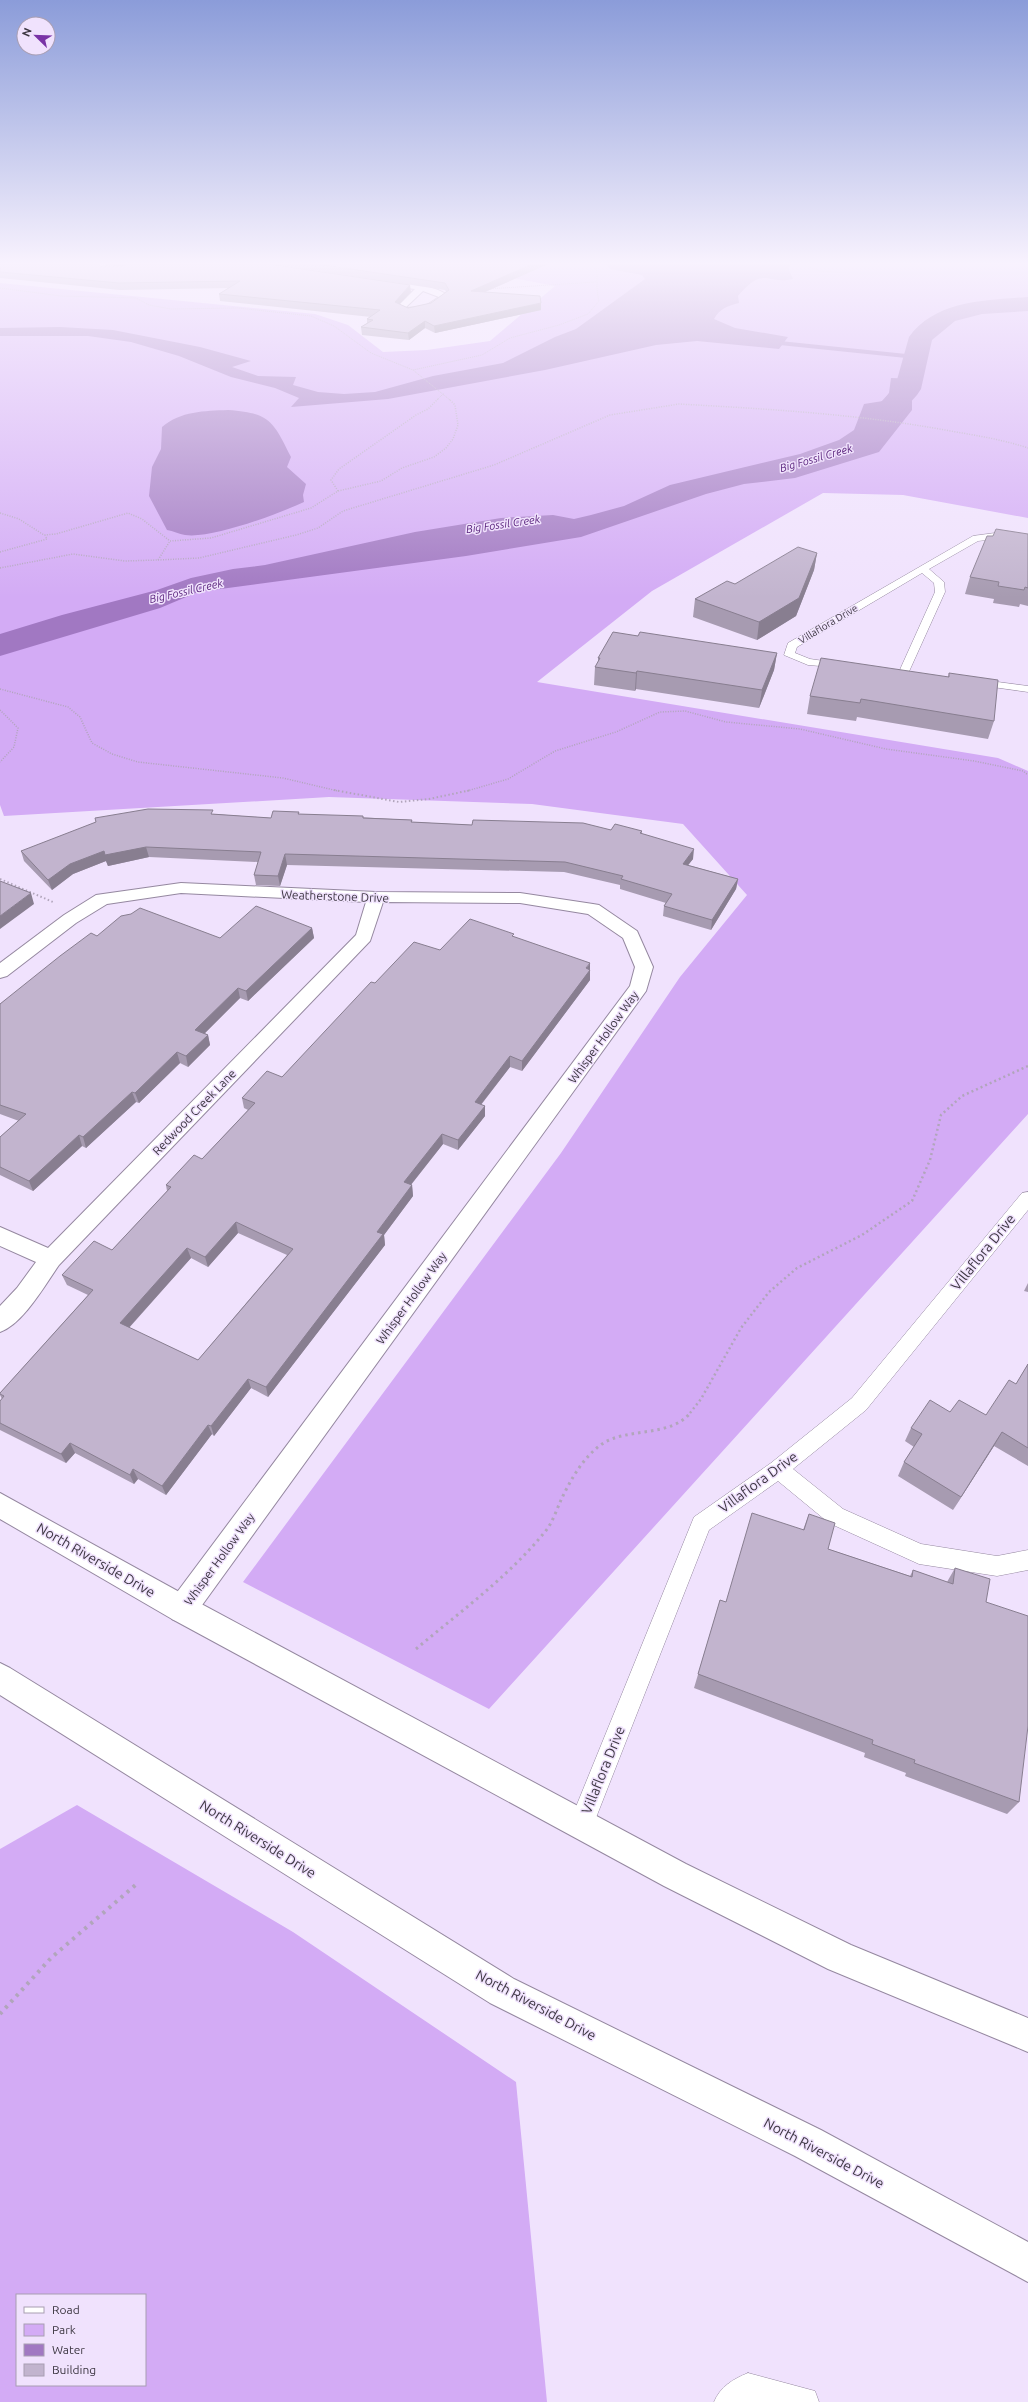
<svg xmlns="http://www.w3.org/2000/svg" width="1028" height="2402" font-family="Ubuntu,sans-serif">
	<style>
		.green { fill: #d3abf5; fill-rule: evenodd }
		.water { fill: #a178c2 }
		.lines { fill: none; stroke-linecap: round; stroke-linejoin: round }
		.stream { stroke: #a178c2; stroke-width: 4 }
		.river { fill: #a178c2; fill-rule: evenodd }
		.service-casing { stroke: #9588a0; stroke-width: 1 }
		.minor-casing { stroke: #9588a0; stroke-width: 2 }
		.secondary-casing { stroke: #9588a0; stroke-width: 2 }
		.path-far5 { stroke: #b1a5bb; stroke-width: 1; stroke-dasharray: 1 1; stroke-linecap: butt }
		.path-far4 { stroke: #b1a5bb; stroke-width: 1.5; stroke-dasharray: 1 1.5; stroke-linecap: butt }
		.path-far3 { stroke: #b1a5bb; stroke-width: 2; stroke-dasharray: 1.5 2.5; stroke-linecap: butt }
		.path-far2 { stroke: #b1a5bb; stroke-width: 2.5; stroke-dasharray: 2 3; stroke-linecap: butt }
		.path-far1 { stroke: #b1a5bb; stroke-width: 3; stroke-dasharray: 2.5 4; stroke-linecap: butt }
		.path { stroke: #b1a5bb; stroke-width: 4; stroke-dasharray: 3 5; stroke-linecap: butt }
		.service { fill: #fff; fill-rule: evenodd }
		.minor { fill: #fff; fill-rule: evenodd }
		.secondary { fill: #fff; fill-rule: evenodd }
		.wall { fill: #a79bb1; fill-rule: evenodd }
		.shaded-wall { fill: #887e90 }
		.building { fill: #c2b4ce; stroke: #887e90; fill-rule: evenodd }
		.labels { text-anchor: middle; dominant-baseline: central; stroke-width: 3; stroke-linejoin: round; paint-order: stroke }
		.far-street-label { font-size: 10px; fill: #3d3742; stroke: #f0e2fd }
		.far-water-label { font-size: 11px; font-style: italic; fill: #551e78; stroke: #f0e2fd }
		.street-label { font-size: 12px; fill: #3d3742; stroke: #f0e2fd }
		.near-street-label { font-size: 14px; fill: #3d3742; stroke: #f0e2fd }
	</style>
	<rect width="100%" height="100%" fill="#f0e2fd"/>
	<path class="green" d="M411,262H1028V518L903,495L823,493L652,591L537,682L998,758L1028,771V1114L489,1709L243,1582L561,1153L680,977L747,895L683,824L532,804L329,797L4,816L0,805V283L315,314L348,325L383,352L427,350L490,341L555,286L466,269Z
		M77,1805L293,1932L516,2082L547,2402H0V1849ZM17,2295H145V2385H17Z"/>
	<path class="water" d="M605,262H800L790,265L789,270L793,279C765,285 765,265 738,296L739,303C728,306 720,308 714,319L735,328L788,337L779,349L697,341L656,345L545,370L388,399L291,407L299,398L275,388L231,377L179,356L131,342L88,336H0V328L60,327L113,330L200,347L251,361L232,367L258,376L296,377L293,385L318,392L344,394L375,392L433,376L503,363L555,337L576,329L645,279L642,275L610,269Z
		M891,378L921,379L912,396V410L879,452L795,478L744,484L706,494L581,537L466,556L198,592L160,608L0,656V634L62,615L157,590L191,578L233,569L265,565L415,532L501,518L553,515L574,519L591,515L624,506L670,485L800,454L839,440L854,430L864,404L883,401L889,393Z
		M228,410C270,413 273,421 291,457L287,467L306,484L303,495L304,502C278,514 212,539 185,535C179,534 173,531 167,530L149,496L152,467L161,449L162,427C181,411 204,411 228,410Z"/>
	<g class="lines">
		<path class="stream" d="M770,342L916,357"/>
		<path class="river" d="M1028,297V311L982,314L955,321L932,340L921,389L917,395L870,447L860,450L850,447L846,441L850,435L895,387L909,337C935,300 987,300 1028,297Z"/>
		<defs>
			<path id="service" d="M1003,532L1028,536V542L1003,538L978,541L929,569L944,582L945,592L907,676L903,677L898,674L935,592L934,583L922,573L797,647L795,653L810,659L845,664V668L808,665L784,655L788,643L973,536Z
				M975,679L1028,686V692L971,684V680Z
				M1028,1192V1210L866,1410L793,1469L843,1509L921,1544L997,1556L1028,1550V1570L997,1576L919,1564L829,1523L778,1481L709,1530L590,1833L581,1836L572,1833L569,1824L694,1517L771,1463L852,1398L1022,1193Z
				M748,2373L815,2391L819,2402H714C720,2387 733,2379 748,2373Z"/>
			<path id="minor" d="M96,262H104L107,267L131,265V262H139V266L123,271H101Z
				M378,281C391,278 439,286 448,296C439,308 408,323 396,308L415,289L381,285L377,283ZM423,291L439,297L424,307L405,308Z
				M181,883L376,892L520,893L593,904L599,905L637,931L653,967L646,991L192,1619L182,1623L172,1619L168,1609L172,1599L630,986L635,967L623,938L588,914L520,903L383,902L370,941L59,1265C45,1285 23,1324 0,1332V1306L17,1288L36,1262L0,1246V1227L48,1248L356,935L366,902L181,893L107,904L76,923L7,976L0,978V963L64,915L96,895Z"/>
			<path id="secondary" d="M0,1493L192,1599L686,1864L851,1945L1028,2018V2052L828,1969L664,1886L172,1619L0,1519Z
				M0,1663L10,1668L514,1979L821,2130L1028,2242V2282L795,2156L490,2003L0,1695Z"/>
		</defs>
		<use href="#service" class="service-casing"/>
		<use href="#minor" class="minor-casing"/>
		<use href="#secondary" class="secondary-casing"/>
		<path class="path-far5" d="M554,262L576,264L591,262
			M795,262L820,271L846,273H1028
			M0,288L61,296L136,298L149,305L171,309L238,308L311,316L334,326L371,353L413,370
			M487,289L596,282
			M437,400L444,393
			M450,400L413,370L482,355L510,338L559,325L588,314L599,301C595,286 599,277 595,262"/>
		<path class="path-far4" d="M338,491L331,480L339,469L416,415L428,409L438,399
			M0,513L19,519L44,535L56,534L128,513L142,519L170,541L211,538L311,508L338,491L381,481L402,468L434,457L446,448L453,439L458,425L455,405L449,399
			M0,552L47,539L45,535
			M158,560L199,558L296,535L318,528L343,511L494,465L610,415L679,404C768,409 857,414 945,430C973,435 1001,439 1028,448
			M0,568L73,554L125,561L158,560L170,541
			M0,689L68,707L80,717L92,743L112,754L138,762L283,778L338,791
			M0,710L18,728L14,747L0,762
			M467,791L508,779L555,751L616,732L660,712L685,711L726,722L800,729L886,749L974,761L1023,771L1028,775"/>
		<path class="path-far3" d="M334,790L399,802L429,799L471,790
			M0,879L53,902"/>
		<path class="path-far2" d="M690,1413L701,1399L741,1328L769,1292L797,1268L862,1235L912,1201L930,1160L941,1115L962,1096L1028,1066"/>
		<path class="path-far1" d="M416,1649C461,1611 511,1575 548,1528C553,1520 557,1509 561,1500C570,1481 583,1457 602,1444C627,1427 671,1438 691,1412"/>
		<path class="path" d="M0,2014L51,1958L139,1882"/>
		<use href="#service" class="service"/>
		<use href="#minor" class="minor"/>
		<use href="#secondary" class="secondary"/>
	</g>
	<path class="wall" d="M0,262L100,266H122L127,264L108,265L105,262H130V263L411,292L399,304L408,308L431,303L446,292L445,290L259,262H553L485,292L541,310L435,333L425,328L409,340L362,335L361,327L367,323V319L371,317L220,301L219,294L229,288L120,290L0,278Z
		M1028,534V606L1020,604L1019,607L993,603L994,599L965,594L970,577L993,536Z
		M817,553L814,570L796,616L757,640L693,617L695,599L735,584Z
		M638,636L777,653L774,670L759,708L636,689L635,691L594,685L595,667L598,663V658Z
		M949,673L994,721L988,739L857,717L856,721L807,714L810,696L948,677Z
		M299,812V814L412,820V822L472,825L642,831V834L693,859L688,865L738,879L736,889L711,930L663,916L664,906L666,903L620,889V885L564,872L287,865L280,886L256,885L254,875L258,862L149,857L108,866L106,861L73,874L52,890L24,861L21,851L214,814L271,818Z
		M312,928L314,938L248,1001L240,998L205,1033L208,1035L210,1045L188,1067L180,1063L139,1103L136,1102L86,1148L82,1146L33,1191L0,1175V1137L19,1121L0,1114V1004L97,936L220,938Z
		M514,937L590,970V980L522,1071L510,1067L481,1105L485,1106V1116L458,1150L443,1144L411,1185H412L413,1196L384,1235L385,1245L268,1397L251,1388L214,1436L212,1434L166,1495L138,1479L134,1484L75,1453L66,1463L0,1430V1401L2,1399L0,1395V1393L88,1295L67,1285L62,1275L112,1250L167,1191L166,1185L202,1159L248,1110L244,1108L242,1098L282,1077L375,983L440,950ZM238,1233L287,1255L198,1360L129,1328L191,1258L208,1267Z
		M1028,1283V1292L1024,1291Z
		M1028,1364V1466L994,1446L953,1510L898,1476L904,1462L914,1447L905,1441L911,1428L950,1412L986,1415L1016,1384Z
		M809,1514L828,1549L910,1576L913,1570L947,1582L955,1568L986,1602L1019,1802L1007,1814L905,1776L906,1773L864,1757L865,1753L694,1688L720,1600L726,1602L803,1530Z"/>
	<path class="shaded-wall" d="M107,262H130V264L108,265Z
		M537,262H553L471,298V291Z
		M410,285L411,292L395,309V302Z
		M541,303V310L435,333L434,326Z
		M425,321V328L409,340L408,333Z
		M817,553L814,570L796,616L757,640L759,622Z
		M777,653L774,670L759,708L762,690Z
		M637,671L636,689L635,691L636,673Z
		M146,847L149,857L108,866L106,861L73,874L52,890L48,880L70,864L104,851Z
		M694,849L693,859L681,874L683,864Z
		M285,854L287,865L280,886L278,876Z
		M738,879L736,889L711,930L712,920Z
		M31,893L34,904L0,929V916Z
		M312,928L314,938L248,1001L246,991Z
		M590,963V980L522,1071V1061Z
		M238,988L240,998L198,1040L195,1030Z
		M208,1035L210,1045L188,1067L186,1056Z
		M177,1052L180,1063L139,1103L135,1093Z
		M510,1056V1067L475,1112V1102Z
		M132,1092L136,1102L86,1148L83,1137Z
		M485,1106V1116L458,1150V1140Z
		M442,1134L443,1144L405,1192L404,1182Z
		M79,1135L82,1146L33,1191L29,1181Z
		M412,1185L413,1196L384,1235L385,1245L268,1397L266,1387L377,1232Z
		M236,1222L238,1233L208,1267L205,1257Z
		M187,1248L191,1258L124,1333L120,1323Z
		M248,1379L251,1388L214,1436L211,1426Z
		M208,1425L212,1434L166,1495L162,1486Z
		M1002,1432L994,1446L953,1510L961,1497Z
		M70,1443L75,1453L66,1463L61,1454Z
		M133,1469L138,1479L134,1484L130,1475Z"/>
	<path class="building" d="M0,262H97L100,266H122L134,262H255L410,285L395,302L408,308L431,303L449,290L445,283L303,262H537L471,291L540,296L541,303L434,326L425,321L408,333L361,327L373,320L367,319L380,310L219,294L240,281L119,283L0,272Z
		M996,529L1028,534V588L1025,587L1024,590L998,586L999,582L970,577L987,536H993Z
		M798,547L817,553L799,598L759,622L695,599L727,581L735,584Z
		M613,632L638,636L640,632L777,653L762,690L637,671L636,673L595,667L600,658H598Z
		M821,658L949,677V673L998,680L994,721L861,699L860,703L810,696Z
		M148,809L213,810L211,814L271,818L273,811L299,812L298,814L363,816V818L412,820L411,822L472,825L473,820L583,823L611,830L615,824L642,831L640,833L694,849L683,864L738,879L712,920L664,906L672,894L621,879L623,876L565,862L285,854L278,876L254,875L261,852L146,847L105,855L104,851L70,864L48,880L21,851L96,822L95,818Z
		M0,881L31,893L0,916Z
		M256,906L312,928L246,991L238,988L195,1030L208,1035L186,1056L177,1052L135,1093L132,1092L83,1137L79,1135L29,1181L0,1167V1137L26,1114L0,1105V1004L60,956L91,933L97,936L121,916L131,914L140,908L220,938Z
		M470,919L514,934L512,936L590,963L586,968L590,970L522,1061L510,1056L475,1102L485,1106L458,1140L442,1134L404,1182L412,1185L377,1232L383,1234L266,1387L248,1379L211,1426L208,1425L162,1486L133,1469L130,1475L70,1443L61,1454L0,1423V1401L4,1396L0,1394V1393L93,1290L62,1275L94,1241L112,1250L171,1187L166,1185L194,1155L202,1159L255,1103L242,1098L267,1071L282,1077L371,982L375,983L414,942L440,950ZM236,1222L293,1249L198,1360L120,1323L187,1248L205,1257Z
		M1028,1364V1448L1002,1432L961,1497L904,1462L922,1434L911,1428L930,1400L950,1412L959,1400L986,1415L1009,1380L1016,1384Z
		M752,1513L804,1530L809,1514L835,1523L828,1549L912,1577L913,1570L953,1584L955,1568L990,1579L986,1602L1028,1616V1726L1019,1802L914,1763L915,1760L872,1744L873,1740L698,1674L720,1600L726,1602Z"/>
	<linearGradient id="sky" x2="0" y2="1"><stop stop-color="#8b9cd9"/><stop offset="0.44" stop-color="#f8f2fe"/><stop offset="1" stop-color="#f8f2fe" stop-opacity="0"/></linearGradient>
	<rect width="1028" height="598" fill="url(#sky)"/>
	<g class="labels">
		<g class="far-street-label">
			<text transform="translate(828 624) rotate(-31)">Villaflora Drive</text>
		</g>
		<g class="far-water-label">
			<text transform="translate(816 458) rotate(-16)">Big Fossil Creek</text>
			<text transform="translate(503 524) rotate(-8)">Big Fossil Creek</text>
			<text transform="translate(186 591) rotate(-13)">Big Fossil Creek</text>
		</g>
		<g class="street-label">
			<text transform="translate(335 896) rotate(2)">Weatherstone Drive</text>
			<text transform="translate(603 1037) rotate(-54)">Whisper Hollow Way</text>
			<text transform="translate(194 1112) rotate(-46)">Redwood Creek Lane</text>
			<text transform="translate(411 1298) rotate(-54)">Whisper Hollow Way</text>
			<text transform="translate(219 1559) rotate(-54)">Whisper Hollow Way</text>
		</g>
		<g class="near-street-label">
			<text transform="translate(983 1252) rotate(-51)">Villaflora Drive</text>
			<text transform="translate(758 1482) rotate(-36)">Villaflora Drive</text>
			<text transform="translate(96 1560) rotate(30)">North Riverside Drive</text>
			<text transform="translate(603 1770) rotate(-68)">Villaflora Drive</text>
			<text transform="translate(258 1839) rotate(32)">North Riverside Drive</text>
			<text transform="translate(536 2005) rotate(28)">North Riverside Drive</text>
			<text transform="translate(824 2153) rotate(28)">North Riverside Drive</text>
		</g>
	</g>
	<rect x="16" y="2294" width="130" height="92" fill="#f0e2fd" stroke="#a89eb2"/>
	<rect x="24" y="2307" width="20" height="6" fill="#ffffff" stroke="#a89eb2"/>
	<text x="52" y="2314" font-size="12" fill="#3d3742">Road</text>
	<rect x="24" y="2324" width="20" height="12" fill="#d3abf5" stroke="#a89eb2"/>
	<text x="52" y="2334" font-size="12" fill="#3d3742">Park</text>
	<rect x="24" y="2344" width="20" height="12" fill="#a178c2" stroke="#a89eb2"/>
	<text x="52" y="2354" font-size="12" fill="#3d3742">Water</text>
	<rect x="24" y="2364" width="20" height="12" fill="#c2b4ce" stroke="#a89eb2"/>
	<text x="52" y="2374" font-size="12" fill="#3d3742">Building</text>
	<g transform="translate(36 36) rotate(293)"><circle r="19" fill="#f0e2fd" stroke="#a89eb2"/>
	<path d="M0-3L7 15L0 10L-7 15Z" fill="#7933a6"/>
	<text y="-6" font-size="11" font-weight="bold" text-anchor="middle" fill="#3d3742">N</text>
	</g>
</svg>
